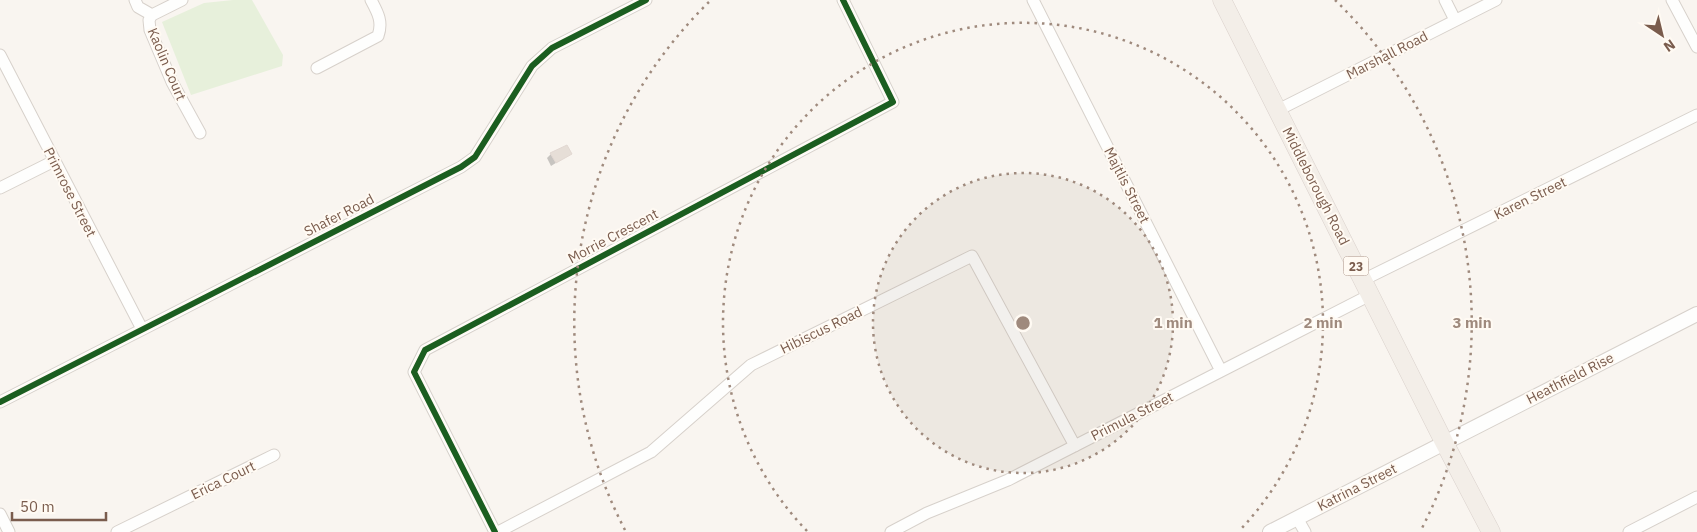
<svg xmlns="http://www.w3.org/2000/svg" width="1697" height="532" font-family="'IBM Plex Sans',sans-serif">
	<style>
		.green { fill: #e7f0db }
		.shadow { fill: #0003 }
		.building { fill: #e6ded7; stroke: #e2d8d2 }
		.lines { fill: none; stroke-linecap: round; stroke-linejoin: round }
		.minor-casing { stroke: #d7d1cb; stroke-width: 13 }
		.tertiary-casing { stroke: #d7d1cb; stroke-width: 16 }
		.primary-casing { stroke: #dad1cc; stroke-width: 19 }
		.minor { stroke: #fefefd; stroke-width: 11 }
		.tertiary { stroke: #fefefd; stroke-width: 14 }
		.primary { stroke: #f3eee8; stroke-width: 18 }
		.cycleway-casing { stroke: #fffaf3; stroke-width: 9 }
		.cycleway { stroke: #1b5e20; stroke-width: 6 }
		.ring { fill: none; stroke: #9f8a7d; stroke-width: 2.5; stroke-dasharray: 2.5 5 }
		.labels { text-anchor: middle; dominant-baseline: central; stroke-width: 4; stroke-linejoin: round; paint-order: stroke }
		.shield { fill: #fffaf3; stroke: #a28b7f; stroke-width: 1 }
		.shield-label { font-size: 12px; font-weight: bold; fill: #7a5c4d }
		.street-label { font-size: 14px; fill: #7a5c4d; stroke: #fffaf3 }
		.centre { fill: #9f8a7d; stroke: #fffaf3; stroke-width: 2.5 }
		.ring-label { font-size: 15px; text-anchor: middle; font-weight: bold; fill: #9f8a7d; stroke: #fffaf3; stroke-width: 4; stroke-linejoin: round; paint-order: stroke }
	</style>
	<rect width="100%" height="100%" fill="#f9f5f0"/>
	<path class="green" d="M233,0H252L283,55L282,66L191,95L162,22L204,3Z"/>
	<path class="shadow" d="M551,154H570L551,166L547,158Z"/>
	<path class="building" d="M567,145L572,154L556,163L550,153Z"/>
	<g class="lines">
		<defs>
			<path id="minor" d="M135,0L138,7L152,15L149,20L150,30L172,82L200,133
				M1033,0L1221,371
				M1445,0L1455,20
				M1672,0L1697,47
				M152,15L182,0
				M0,55L142,329
				M317,68L378,36C383,22 378,13 371,0
				M1278,110L1496,0
				M0,188L54,161
				M1363,280L1697,115
				M0,402L461,167L475,157L532,66L552,48L646,0
				M0,514L9,532
				M1297,518L1305,532
				M117,532L274,455
				M495,532L414,372L425,350L893,102L843,0
				M498,532L651,452L751,365L972,256L1075,446
				M891,532L927,513L1008,480L1370,295
				M1629,532L1697,497"/>
			<path id="tertiary" d="M1270,532L1697,314"/>
			<path id="primary" d="M1222,0L1444,442L1491,532"/>
		</defs>
		<use href="#minor" class="minor-casing"/>
		<use href="#tertiary" class="tertiary-casing"/>
		<use href="#primary" class="primary-casing"/>
		<use href="#minor" class="minor"/>
		<use href="#tertiary" class="tertiary"/>
		<use href="#primary" class="primary"/>
		<defs>
			<path id="cycleway" d="M0,402L461,167L475,157L532,66L552,48L646,0
				M495,532L414,372L425,350L893,102L843,0"/>
		</defs>
		<use href="#cycleway" class="cycleway-casing"/>
		<use href="#cycleway" class="cycleway"/>
	</g>
	<circle cx="1023" cy="323" r="150" fill="#9f8a7d" fill-opacity=".12"/>
	<g class="ring">
		<circle cx="1023" cy="323" r="150"/>
		<path d="M807 531A300 300 0 1 1 1239 531"/>
		<path d="M625 530A449 449 0 0 1 711 0M1335 0A449 449 0 0 1 1421 530"/>
	</g>
	<g class="labels">
		<rect class="shield" x="1343.5" y="256.5" width="25" height="19" rx="4"/>
		<g class="shield-label">
			<text x="1356" y="266">23</text>
		</g>
		<g class="street-label">
			<text transform="translate(1387 55) rotate(-27)">Marshall Road</text>
			<text transform="translate(167 64) rotate(67)">Kaolin Court</text>
			<text transform="translate(1127 185) rotate(63)">Majtlis Street</text>
			<text transform="translate(1316 186) rotate(63)">Middleborough Road</text>
			<text transform="translate(70 192) rotate(63)">Primrose Street</text>
			<text transform="translate(1530 198) rotate(-26)">Karen Street</text>
			<text transform="translate(339 215) rotate(-27)">Shafer Road</text>
			<text transform="translate(613 236) rotate(-28)">Morrie Crescent</text>
			<text transform="translate(821 330) rotate(-26)">Hibiscus Road</text>
			<text transform="translate(1570 378) rotate(-27)">Heathfield Rise</text>
			<text transform="translate(1132 416) rotate(-27)">Primula Street</text>
			<text transform="translate(223 480) rotate(-26)">Erica Court</text>
			<text transform="translate(1357 487) rotate(-27)">Katrina Street</text>
		</g>
	</g>
	<circle cx="1023" cy="323" r="8" class="centre"/>
	<g class="ring-label">
		<text x="1173" y="328">1 min</text>
		<text x="1323" y="328">2 min</text>
		<text x="1472" y="328">3 min</text>
	</g>
	<g transform="translate(1662 35) rotate(145)" stroke="#fffaf3" stroke-width="4" paint-order="stroke">
	<path d="M0-4L9 19L0 12L-9 19Z" fill="#7a5c4d"/>
	<text y="-8" font-size="14" font-weight="bold" text-anchor="middle" fill="#7a5c4d">N</text>
	</g>
	<path d="M12 512v8h94v-8" fill="none" stroke="#7a5c4d" stroke-width="2.5"/>
	<text x="20" y="512" font-size="15" fill="#7a5c4d" stroke="#fffaf3" stroke-width="4" paint-order="stroke">50 m</text>
</svg>
